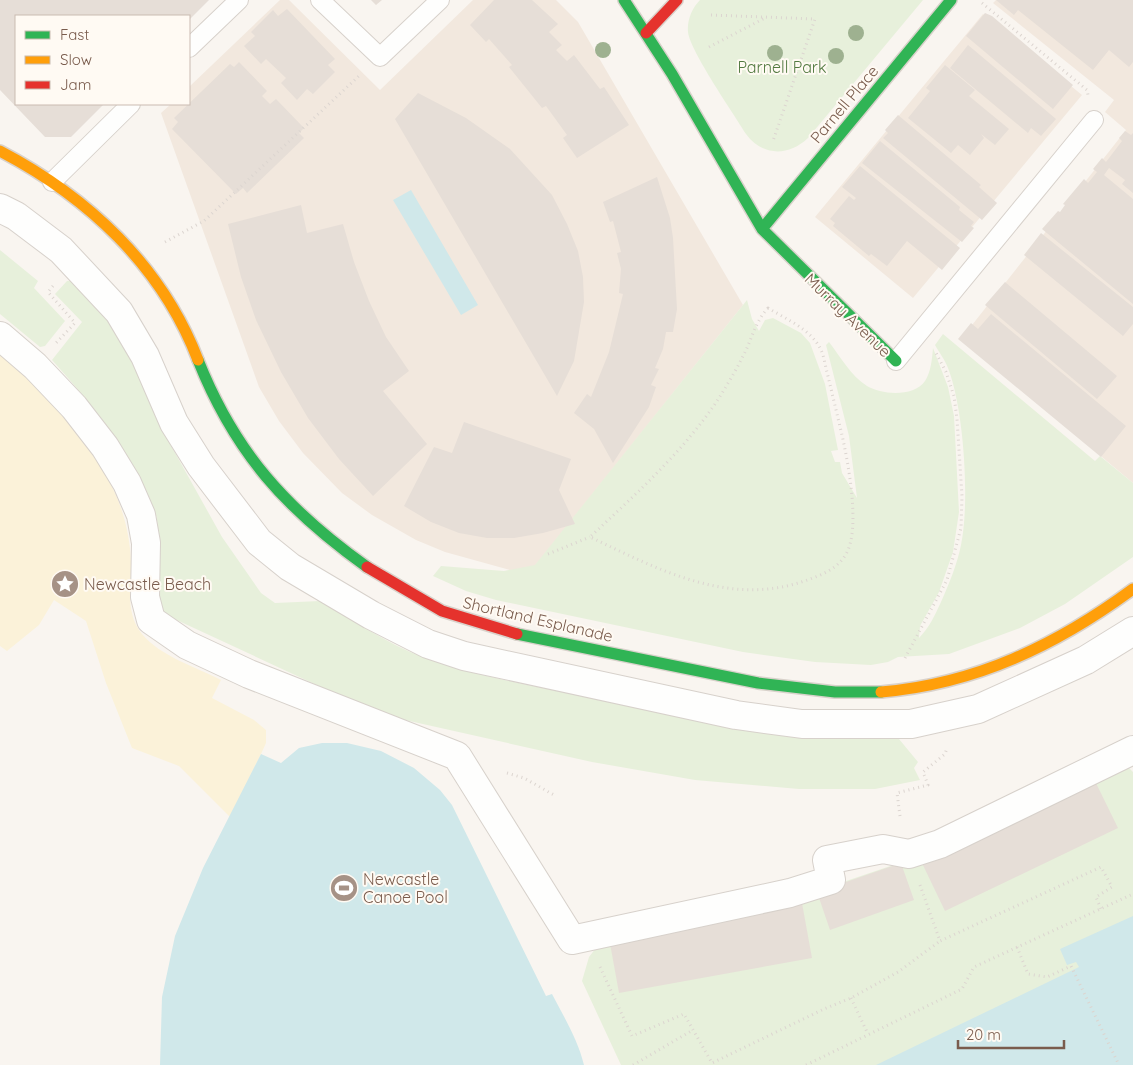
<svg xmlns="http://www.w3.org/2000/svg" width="1133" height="1065" font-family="Quicksand,sans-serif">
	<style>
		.residential { fill: #f2e8de }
		.green { fill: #e7f0db }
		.sand { fill: #fbf2d9 }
		.water { fill: #d0e8ea }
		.building { fill: #e6ded7 }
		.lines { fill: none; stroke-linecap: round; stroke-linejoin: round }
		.lane-casing { stroke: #d7d1cb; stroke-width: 20 }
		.street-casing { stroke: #d7d1cb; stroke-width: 30 }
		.fast-casing { stroke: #d9d2cb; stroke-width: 14 }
		.slow-casing { stroke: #d9d2cb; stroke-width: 14 }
		.jam-casing { stroke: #d9d2cb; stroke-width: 14 }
		.path { stroke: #dcd5d0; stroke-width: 3; stroke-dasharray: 1 4; stroke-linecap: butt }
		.lane { stroke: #fefefd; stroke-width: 18 }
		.street { stroke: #fefefd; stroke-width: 28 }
		.fast { stroke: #30b455; stroke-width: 11 }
		.slow { stroke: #ff9f0a; stroke-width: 11 }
		.jam { stroke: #e5322d; stroke-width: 11 }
		.tree { fill: #9eb190 }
		.labels { text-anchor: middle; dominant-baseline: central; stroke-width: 4; stroke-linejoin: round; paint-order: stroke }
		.park-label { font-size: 16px; fill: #537a41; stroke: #fffaf3 }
		.street-label { font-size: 16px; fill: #7a5c4d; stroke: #fffaf3 }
		.poi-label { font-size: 16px; fill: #7a5c4d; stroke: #fffaf3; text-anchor: start }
	</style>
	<rect width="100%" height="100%" fill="#f9f5f0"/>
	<path class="residential" d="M280,0H289L380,90L473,0H556L578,22L743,305L528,575L445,552L416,540L372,515L342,493L303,453L279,421L259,387L161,113L171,104H189V87Z
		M996,0H1133V483L961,339L1126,130L1105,112L1114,100L993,3Z
		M983,14L1082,95L913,298L815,217Z"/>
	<path class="green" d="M700,0H923L808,138C788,157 762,156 746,134C734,114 690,51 688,32C687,20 692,8 700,0Z
		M0,250L38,281L34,288L65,321L45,346L40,347L0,314Z
		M75,280L99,306L128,350L169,442L222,537L261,593L275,603L320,601C353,620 387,644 423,657C478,677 535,686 592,698C694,719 795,740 899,739L918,762L914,768L920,780L875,789H799L695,780L592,762L396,718L362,706L168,616C143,594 165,539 155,512C137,458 90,402 52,360L82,322L55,294L67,281Z
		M747,300L752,319L759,331L765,320L773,318L801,333L810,343L825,384L837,445L838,450L831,451L835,462H840L842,473L857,498L849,436L826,345L829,342C840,356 851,376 867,386C882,395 914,397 925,381C931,372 932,359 933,348L948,387L954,416L959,512L953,552L939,592L920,626L919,638C929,628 935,615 941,602C949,584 957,565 961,545C970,502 964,409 948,368C945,360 939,352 935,345L943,334L1095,461L1100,456L1133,483V557L1065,604L1020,628L949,654L898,657L888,662L871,665L815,662L743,652L496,600L466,591L433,576L441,566L504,571L535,565Z
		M1127,766L1133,772V1065H621L582,981L589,957L599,944L790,900L911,859Z"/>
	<path class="sand" d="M0,349C43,391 89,434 114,491C124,512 130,537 131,561C132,585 124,612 142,634C160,656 196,667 221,680L212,698L254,720L266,730V743L261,754L230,817L179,766L132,748L106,683L86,621L54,600L39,625L7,651L0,646Z"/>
	<path class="water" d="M411,190L478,305L461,315L393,200Z
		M322,743H347L381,751L414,768L440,790L452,805L546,996L552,994C564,1017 578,1040 584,1065H160L162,997L175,936L203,868L261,754L281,763L299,748Z
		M1133,916V1065H876L1079,967L1076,962L1067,965L1060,949Z"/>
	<path class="building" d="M0,0H209L189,20V16H16V104H104L71,137H45L0,90Z
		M371,0H382L376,5Z
		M494,0H532L558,24L549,32L562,45L556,50L567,61L574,55L600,89L604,87L629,125L577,158L563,138L567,135L546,106L542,108L509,67L512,65L489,39L486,42L470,25Z
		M996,0H1133V62L1129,67L1109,50L1093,70L1018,10L1014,15Z
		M287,9L335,59L328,65L335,72L313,94L307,89L297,100L281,83L286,78L266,59L261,64L244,46L255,36L251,32L273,10L278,16Z
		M985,13L992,16L1073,85L1053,109L966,36Z
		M968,45L1056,119L1041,136L1031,128L1028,133L950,68Z
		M239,62L267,91L262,96L270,104L276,99L304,128L299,133L304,138L247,193L243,188L236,194L172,129L178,122L174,118L230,64L234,67Z
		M945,65L975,90L969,96L1009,129L995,145L981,134L984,138L970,155L958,145L951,153L908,118L930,91L926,88Z
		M418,93L466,118L510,149L552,195L567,224L578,251L583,277L584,302L574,361L557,396L395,119Z
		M898,115L981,185L979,187L997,203L982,220L883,138L888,133L885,130Z
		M1125,131L1131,135L1133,133V193L1122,184L1125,180L1109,168L1104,175L1133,199V304L1042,229L1058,211L1060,212L1065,205L1063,204L1084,179L1088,183L1097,172L1093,169L1102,158L1106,162L1122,141L1119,138Z
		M880,141L960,207L959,210L974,222L971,226L974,228L962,242L862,163Z
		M860,166L960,248L942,270L907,241L887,266L871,254L869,256L833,226L835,223L830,219L849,196L854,200L856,198L842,187Z
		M657,177L670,218L673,238L677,309L673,332H666L663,349L655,368L659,369L651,385L656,387L649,407L613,463L594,429L574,413L587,394L591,397L609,352L623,294L619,293L621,269L617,253L621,252L613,221L610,222L603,202Z
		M301,205L307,233L343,224L354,262L369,301L386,337L409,371L383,391L427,444L373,496L339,459L308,418L281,372L256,320L241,277L228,224Z
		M1041,233L1133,307V324L1123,336L1024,255Z
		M1005,282L1117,376L1097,399L985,305Z
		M991,314L1126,426L1101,457L958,339L971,323L978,329Z
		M464,422L571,459L559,490L575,524L543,533L514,538H487L459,533L431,522L404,506L434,447L452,453Z
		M1094,779L1118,828L945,911L921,861Z
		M901,863L914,900L830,930L817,892Z
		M802,903L812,958L619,993L609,938Z"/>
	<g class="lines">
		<defs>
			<path id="lane" d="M320,0L380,57L440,0
				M189,48L239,0
				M52,182L131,104
				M896,361L1094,120"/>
			<path id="street" d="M0,208L16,216L61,250L119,312L145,356L174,423L201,466L259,542L290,567L371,615L428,644L464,656L736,715L802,724H911L978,709L1086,660L1133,631
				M0,336L35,366L74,407L105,447L127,483L141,515L146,543L145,597L151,620L187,645L249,674L457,756L572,940L790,893L831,880L827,860L883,849L909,854L940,844L1133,750"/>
			<path id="fast" d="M624,0L672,74L762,229L896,361
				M762,229L951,0
				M198,360C235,453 286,509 367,567
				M517,634L758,683L835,692H881"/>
			<path id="slow" d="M0,151C88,197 162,266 198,360
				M881,692C976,684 1057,645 1133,589"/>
			<path id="jam" d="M646,33L677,0
				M367,567L442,611L517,634"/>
		</defs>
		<use href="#lane" class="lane-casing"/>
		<use href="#street" class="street-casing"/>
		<use href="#fast" class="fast-casing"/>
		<use href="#slow" class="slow-casing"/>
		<use href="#jam" class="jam-casing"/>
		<path class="path" d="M982,3L1087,90L1088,95
			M711,15L815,19L773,141
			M709,47L765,18
			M165,242L204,221L361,74
			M53,286L48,292L75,323L56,343
			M768,308C786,319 812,330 821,350C824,356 825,365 827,372C832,393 837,414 842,435C848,462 861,529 846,554C838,568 824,574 810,579C731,609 660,570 590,537C636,494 684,451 719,398C729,382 739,365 747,348C753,334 757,320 768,308Z
			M548,554L590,537
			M905,658L947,580L961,528L962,496L957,419L954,396L946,372L936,353
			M507,773L524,778L554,795
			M900,816L897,793L928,785L923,772L945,754L947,748
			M920,885L940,941L1101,867L1112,887L1096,897L1101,909
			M1017,947L1028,974L1047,977L1071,966L1119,1065
			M600,967L632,1036L684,1014L712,1063L824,1009L851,998L898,972L940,941
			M851,998L868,1034
			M633,1065L693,1030
			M806,1065L962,989L974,967L1133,894"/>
		<use href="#lane" class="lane"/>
		<use href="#street" class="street"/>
		<use href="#fast" class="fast"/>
		<use href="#slow" class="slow"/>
		<use href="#jam" class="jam"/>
	</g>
	<g class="tree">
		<circle cx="856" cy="33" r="8"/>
		<circle cx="603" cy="50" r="8"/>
		<circle cx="775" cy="53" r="8"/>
		<circle cx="836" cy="56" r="8"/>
	</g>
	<defs>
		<symbol id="sight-disc" viewBox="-11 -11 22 22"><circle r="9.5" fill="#a69286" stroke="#fffaf3"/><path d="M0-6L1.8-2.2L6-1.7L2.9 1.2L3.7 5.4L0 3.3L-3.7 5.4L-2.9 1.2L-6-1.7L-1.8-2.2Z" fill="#fff"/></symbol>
		<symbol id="stadium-disc" viewBox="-11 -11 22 22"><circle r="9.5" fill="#a69286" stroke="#fffaf3"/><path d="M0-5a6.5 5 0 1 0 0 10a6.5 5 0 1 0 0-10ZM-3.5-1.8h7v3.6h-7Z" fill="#fff"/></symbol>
	</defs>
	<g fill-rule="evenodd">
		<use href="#sight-disc" x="49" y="568" width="32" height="32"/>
		<use href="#stadium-disc" x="328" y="872" width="32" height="32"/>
	</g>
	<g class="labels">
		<g class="park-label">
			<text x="782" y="67">Parnell Park</text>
		</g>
		<g class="street-label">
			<text transform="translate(844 104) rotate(-50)">Parnell Place</text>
			<text transform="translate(848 315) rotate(44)">Murray Avenue</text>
			<text transform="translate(538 619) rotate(13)">Shortland Esplanade</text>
		</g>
		<g class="poi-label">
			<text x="84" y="584">Newcastle Beach</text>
			<text x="363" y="879">Newcastle<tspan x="363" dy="18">Canoe Pool</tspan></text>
		</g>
	</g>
	<rect x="15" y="15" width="175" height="90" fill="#fffaf3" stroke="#cabbb1"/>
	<rect x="25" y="31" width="25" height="8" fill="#30b455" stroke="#cabbb1"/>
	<text x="60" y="40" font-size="15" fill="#7a5c4d">Fast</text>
	<rect x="25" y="56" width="25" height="8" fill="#ff9f0a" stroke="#cabbb1"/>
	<text x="60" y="65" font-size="15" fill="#7a5c4d">Slow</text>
	<rect x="25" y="81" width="25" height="8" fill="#e5322d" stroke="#cabbb1"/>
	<text x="60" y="90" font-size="15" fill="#7a5c4d">Jam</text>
	<path d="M958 1040v8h106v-8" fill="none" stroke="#7a5c4d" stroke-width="2.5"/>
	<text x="966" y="1040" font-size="15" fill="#7a5c4d" stroke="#fffaf3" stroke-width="4" paint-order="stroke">20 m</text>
</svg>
